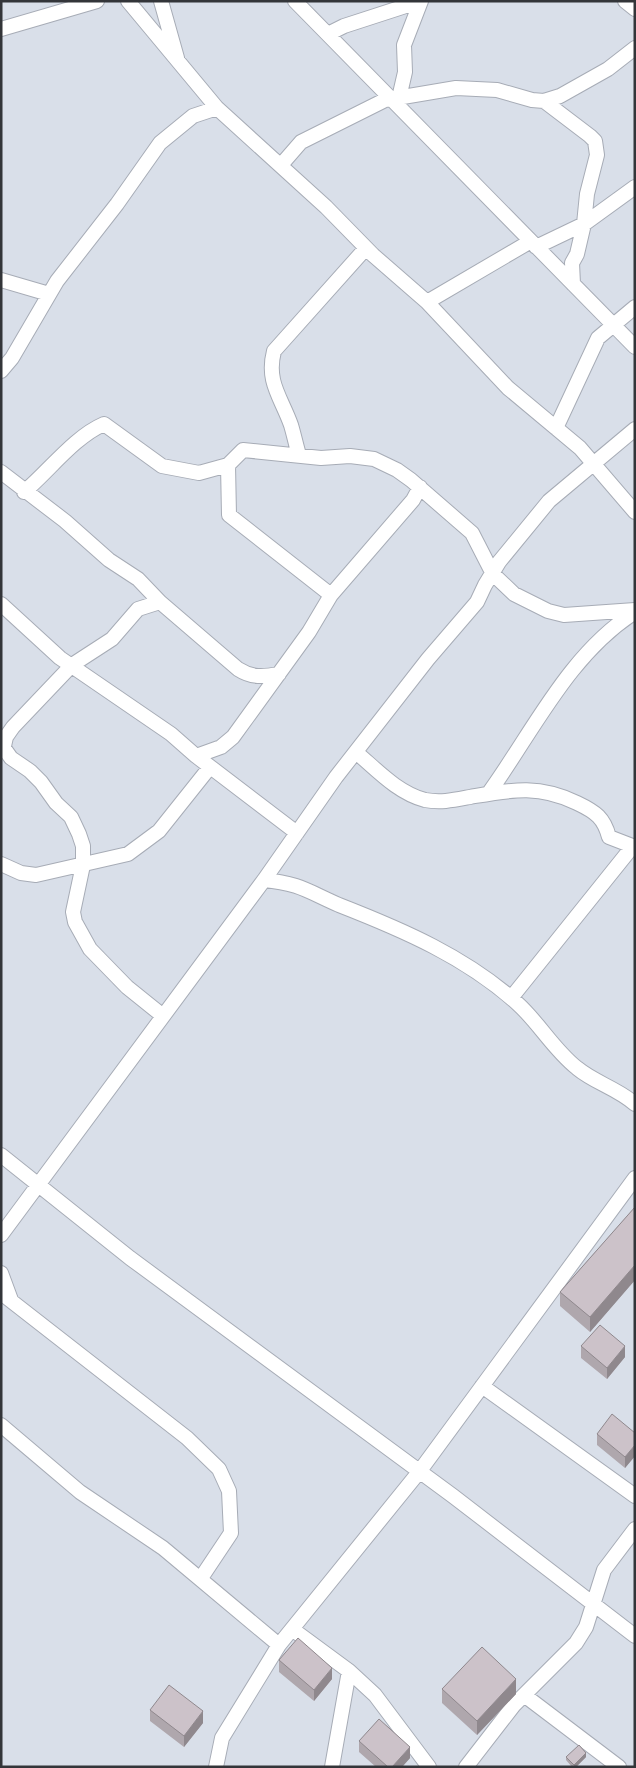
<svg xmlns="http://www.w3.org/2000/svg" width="636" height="1768" font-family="'Titillium Web',sans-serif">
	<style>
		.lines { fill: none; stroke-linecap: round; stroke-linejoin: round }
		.minor-casing { stroke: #a7acb6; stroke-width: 16 }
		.minor { stroke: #fff; stroke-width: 14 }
		.wall { fill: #afa7ad }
		.shaded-wall { fill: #8f888d }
		.building { fill: #ccc2c9; stroke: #8f888d }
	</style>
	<rect width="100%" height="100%" fill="#d9dfe9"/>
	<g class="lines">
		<defs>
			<path id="minor" d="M128,1L217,108L326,207L373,255L427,302L508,388L580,448L635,512
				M161,1L177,58
				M295,1L635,347
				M625,1L635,9
				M1,29L97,1
				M328,34L344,26L421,1
				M399,98L405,72L404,45L421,1
				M544,101L590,136L595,141L597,155L587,194L584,224L577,254L572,263L573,284
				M281,165L301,142L385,100L456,88L497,90L532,100L544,101L560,96L608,69L635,48
				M536,247L584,224L635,187
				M1,280L49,294
				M427,302L531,241
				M1,371L12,358L57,281L117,204L160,143L193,116L217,108
				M556,428L598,338L635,307
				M299,455C296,445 294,435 291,425C281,397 266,382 274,351L366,248
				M228,465L229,515L331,595
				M1,472L65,521L109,560L138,579L160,602L238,669C252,678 263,677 279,674
				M24,492C49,471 74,437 104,424L162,466L199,473L228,465L243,450L321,458L350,456L374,459L397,470L411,480L472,533L493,574L514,594L548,611L564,615L635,610
				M1,604L60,658L171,734L196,756L297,833
				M1,744L11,758L30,771L41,782L56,803L71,817L79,834L83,846V865L73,912L75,922L90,949L127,987L163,1016
				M4,746L6,737L13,727L72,665L112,639L138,609L160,602
				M357,753C377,770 398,793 425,800C441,803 454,800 470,797C511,790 538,784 577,803C596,812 604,818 609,837L635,847
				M196,756L221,747L233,737L309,632L331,595L413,500L420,487
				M488,794C533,732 568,655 635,612
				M1,864L21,873L36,875L128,854L159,831L210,767
				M264,880C299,883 309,892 339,905C403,930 466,957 518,1004C539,1023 554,1050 577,1068C595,1083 617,1088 635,1104
				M511,998L633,846
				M1,1155L130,1258L453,1496L635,1636
				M1,1235L264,880L336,777L428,659L477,602L485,585L499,562L549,501L635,429
				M1,1273L11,1300
				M1,1293L187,1438L219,1469L229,1491L231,1533L201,1578
				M482,1386L635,1496
				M1,1425L80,1492L163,1548L279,1645
				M292,1629L349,1671L375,1695L429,1767
				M524,1695L619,1767
				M216,1767L222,1738L279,1645L419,1472L635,1178
				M332,1767L349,1671
				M466,1767L514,1705L576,1643L586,1627L604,1570L635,1529"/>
		</defs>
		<use href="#minor" class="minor-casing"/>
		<use href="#minor" class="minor"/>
	</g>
	<path class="wall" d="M635,1207V1280L590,1332L560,1306V1292Z
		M581,1346L625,1357L607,1379L581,1358Z
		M635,1433V1456L625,1468L597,1445V1434Z
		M279,1660L332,1679L314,1701L279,1672Z
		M442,1689L516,1694L477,1735L442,1703Z
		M150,1710L203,1723L184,1747L150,1721Z
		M359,1741L410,1758L402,1767H376L359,1752Z
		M566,1757H586L576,1767H572L566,1760Z"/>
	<path class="shaded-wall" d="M635,1265V1280L590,1332V1317Z
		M625,1346V1357L607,1379V1368Z
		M635,1445V1456L625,1468V1457Z
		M332,1668V1679L314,1701V1690Z
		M516,1679V1694L477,1735V1721Z
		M203,1711V1723L184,1747V1736Z
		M410,1747V1758L402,1767H392Z
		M586,1753V1757L576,1767H574V1765Z"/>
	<path class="building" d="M635,1207V1265L590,1317L560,1292Z
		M600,1325L625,1346L607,1368L581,1346Z
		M612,1414L635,1433V1445L625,1457L597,1434Z
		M298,1638L332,1668L314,1690L279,1660Z
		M482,1647L516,1679L477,1721L442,1689Z
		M169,1685L203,1711L184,1736L150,1710Z
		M379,1719L410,1747L392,1767H388L359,1741Z
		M579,1745L586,1753L574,1765L566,1757Z"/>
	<rect width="636" height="1768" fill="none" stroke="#333539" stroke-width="5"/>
</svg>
